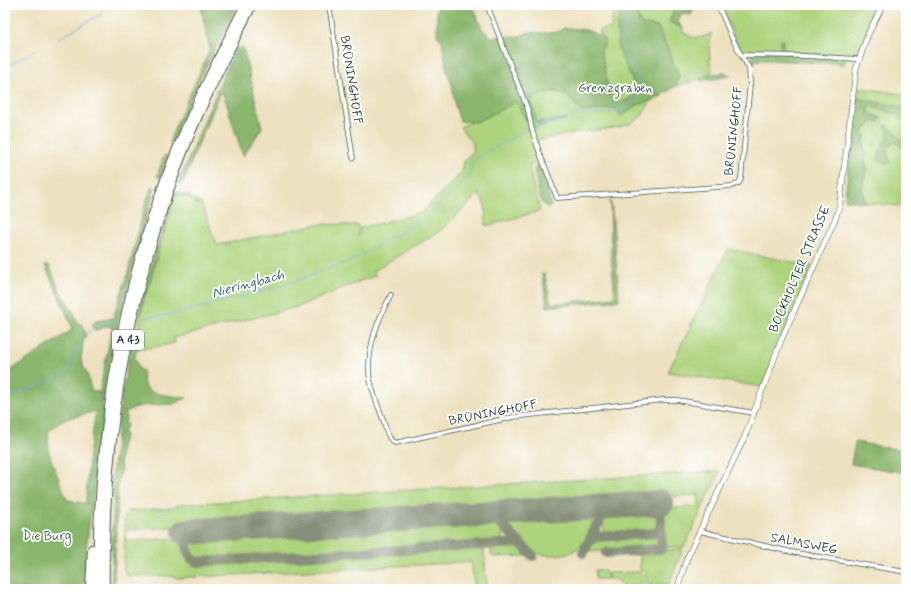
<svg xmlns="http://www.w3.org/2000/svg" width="911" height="594" font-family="Mynerve,sans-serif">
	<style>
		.green { fill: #add37d; stroke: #668858 }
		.forest { fill: #8ab56c; stroke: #547950; fill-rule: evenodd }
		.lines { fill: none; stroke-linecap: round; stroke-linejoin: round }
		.stream { stroke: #74aae2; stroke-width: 1 }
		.taxiway { stroke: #868e79; stroke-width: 10 }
		.runway { stroke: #868e79; stroke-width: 26 }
		.minor-casing { stroke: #3e5549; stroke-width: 5.5 }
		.tertiary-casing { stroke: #3e5549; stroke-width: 6 }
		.motorway-casing { stroke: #3e5549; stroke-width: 10 }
		.minor { stroke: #fff; stroke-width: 4 }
		.tertiary { stroke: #fff; stroke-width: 5 }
		.motorway { stroke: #fff; stroke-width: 8 }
		.labels { text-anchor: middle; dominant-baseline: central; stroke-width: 3.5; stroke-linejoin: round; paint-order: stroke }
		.shield { fill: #fff; stroke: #627771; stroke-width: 1 }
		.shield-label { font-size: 12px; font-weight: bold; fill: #1f3d34 }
		.street-label { font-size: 13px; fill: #1f3d34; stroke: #fff }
		.park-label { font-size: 13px; fill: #426246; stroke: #fff }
		.water-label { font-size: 14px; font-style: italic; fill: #3d6371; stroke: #fff }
	</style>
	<rect width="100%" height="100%" fill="#fff"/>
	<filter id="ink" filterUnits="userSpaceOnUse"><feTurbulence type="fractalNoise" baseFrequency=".025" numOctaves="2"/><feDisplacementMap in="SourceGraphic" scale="8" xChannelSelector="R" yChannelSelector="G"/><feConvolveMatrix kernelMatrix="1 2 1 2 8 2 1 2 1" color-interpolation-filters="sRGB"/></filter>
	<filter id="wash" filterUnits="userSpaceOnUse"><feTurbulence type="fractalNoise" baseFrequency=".012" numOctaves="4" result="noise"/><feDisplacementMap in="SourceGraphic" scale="16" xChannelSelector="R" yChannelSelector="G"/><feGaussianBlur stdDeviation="0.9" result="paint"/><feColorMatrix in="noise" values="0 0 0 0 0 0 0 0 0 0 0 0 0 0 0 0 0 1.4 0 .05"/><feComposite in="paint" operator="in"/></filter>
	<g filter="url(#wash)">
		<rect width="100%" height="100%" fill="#ede0be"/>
		<path class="green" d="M614,5H676L670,22L683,28V32C693,39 700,40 711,33C710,46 708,58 712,71C706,79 685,83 676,86L679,76L658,27L641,24L639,19L662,96L651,101L642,116L630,124L614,128L581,132L535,141L537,146L533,148L537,161L529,167L540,211L486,226L485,205L479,194L440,231L373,271L376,275L297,307L174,338L175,343L134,351L140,317H139C150,274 162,232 176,191L201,203L217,245L319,224L358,225V237L360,235V228L421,213L462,172L464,161L473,152V144L460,127L519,100L526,101L564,84L603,44L599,30L611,28Z
			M721,5H880L857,54L852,57L743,53L741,52Z
			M857,87L906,95V207L845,200Z
			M728,249L812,266L762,387L668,372Z
			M720,471L684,547H665L662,509L699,506L698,495L125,530L126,541L185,538C186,550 185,562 199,565L479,547L483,549L484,551L487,589H475L471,562L178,578L171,576H128L126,575L124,569L125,514L128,511L169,508L183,504Z
			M649,509L652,510L657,514C658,521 659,527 653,532L612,535L607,534L604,531L603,524L609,512Z
			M585,513L591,517C594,524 589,530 586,537C578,553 569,554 553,555C547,555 542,555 537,553C531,551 511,535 510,529C508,524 510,521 513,518Z
			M489,519L492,520L502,531V538L497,542L202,561L195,559L191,554C190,545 190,539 200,537Z
			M657,536L659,538L660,546L658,548L589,552L593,543L597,540Z
			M518,545L529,554L528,556L494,557L491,555V550L494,547Z
			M683,549L669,584L648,585L646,576L640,570V552Z
			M595,570H605L608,579H596Z
			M639,572L643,576L646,585L622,587C620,581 616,578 609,579L607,573Z"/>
		<path class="forest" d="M200,5H238C219,41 200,77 184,114C181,122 178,138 170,144L171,137L176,125L210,49Z
			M438,5H473L482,29L492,37L520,36L529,32L548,33L557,32L564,28C570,29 575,28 580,29C591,30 598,35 606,41L601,51L608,87L614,104L630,99L636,88L618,49L617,26L623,5H636V11L641,24L658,27L679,76L676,86L655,99L635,106L628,112L620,116L615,108L582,112L567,96L554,91L531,96L536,122L566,119L531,129L516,102L476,122L460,121L455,106L452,84L447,72L442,40L437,36V6Z
			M676,5H685L686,7L695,5L691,15L681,14L678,22L683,28L669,22Z
			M780,40H783V49L788,53L842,54L847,55L844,64L770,60L753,61V52L780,51Z
			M243,47L262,128L243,156L223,93L220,94L203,133L183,183L180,185L178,184L217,91L235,50Z
			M724,73L731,75L716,79L700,81L701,78L710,74Z
			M856,98L906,108V124L896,114L869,106V114L880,117L881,119L879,122L874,121L870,124L863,132L866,136L864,137V146L866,154L865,161L867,166L862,189L864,195L865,202L845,200Z
			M887,125L897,134L899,139L906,142V151L895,142L891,143L887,151L890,162L887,164L878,159L880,155L879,151L883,147V143L888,139L887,136L888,132L885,126Z
			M166,155L169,159L165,171L160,178L157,176L164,156Z
			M538,162C547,174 548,191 551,206L548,208L541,202L539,194L534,169Z
			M152,186L155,188L118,320L104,403L100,391L112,327C105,325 101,330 94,330L92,324L97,321L113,318L127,276L145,205Z
			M174,193C183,194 195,196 199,205L187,197L175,196L155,263L147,294H145L141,314L138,315L154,255Z
			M610,200L612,208L619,300L547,307L542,273L545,275L550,300L552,304L615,297L611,253Z
			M49,265L60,291L72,310L79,325L82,323L86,336L83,342L81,361L88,376L91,390L99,392L104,411L85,557L86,589H5V374L72,330L71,324L45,266ZM96,411L89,455L86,502L89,504L67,500L49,454L48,432L63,420Z
			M132,341L137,347L135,357L139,369L143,371C142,390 148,392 165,395C172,396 180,397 187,398L173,404L140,406L125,412L127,417L125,421L127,426L123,431L125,436L121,446L120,461L121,470L118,483L114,585L112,584V537L114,496L112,478L121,400Z
			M855,442L906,451V473L851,464Z"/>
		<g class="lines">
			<path class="stream" d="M58,39L107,10L113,5
				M5,67L36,50
				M535,125L580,114H597L616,111L630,105L641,87L628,54L624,26V5
				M363,254L425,218L470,175L472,163L475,159L529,128
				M139,319L175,314L282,286L350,261L358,257
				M5,399L61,376C67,372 69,368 72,361C84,334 85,327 116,322"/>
			<path class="taxiway" d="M588,507L593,508L599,511L600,520
				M510,513C504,514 500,517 501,524L521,544
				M485,514L491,516L503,527
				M196,532L189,536C185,546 187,558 197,562L518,543L521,544L533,556
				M589,542L596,537L657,533C663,527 662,511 655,505L647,503
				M583,553L605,510L612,506
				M606,553L662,549L661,526"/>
			<path class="runway" d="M185,532L661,503"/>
		</g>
	</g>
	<g filter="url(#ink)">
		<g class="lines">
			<defs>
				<path id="minor" d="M329,5L353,158
					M487,5L528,110L532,130L539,151L557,198L732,186L739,183L741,179L750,83L749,68L741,55
					M718,5L732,38L741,55L806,56L858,59
					M5,7L7,5
					M391,295C379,317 369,342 369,368C368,382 378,406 383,419C386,427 387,439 395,443L513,417L663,400H677L754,413
					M700,531L791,552L906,572"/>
				<path id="tertiary" d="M677,589L687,558L745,436L782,338L836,217L840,203L856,69L868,34L883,5"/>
				<path id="motorway" d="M90,589L92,549
					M97,589C97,571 98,552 98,534C103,403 127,271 177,149C197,100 221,52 245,5
					M105,589C102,432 132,277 191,132C209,89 231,47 252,5"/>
			</defs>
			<use href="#minor" class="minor-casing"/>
			<use href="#tertiary" class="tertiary-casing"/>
			<use href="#motorway" class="motorway-casing"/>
			<use href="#minor" class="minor"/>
			<use href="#tertiary" class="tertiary"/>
			<use href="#motorway" class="motorway"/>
		</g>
	</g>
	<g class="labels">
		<rect class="shield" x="112" y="330" width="32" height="20" rx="3"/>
		<g class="shield-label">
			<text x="128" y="340">A 43</text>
		</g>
		<g class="street-label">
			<text transform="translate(351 80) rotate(81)">BRÜNINGHOFF</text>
			<text transform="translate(734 131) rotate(-84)">BRÜNINGHOFF</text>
			<text transform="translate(800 269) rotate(-67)">BOCKHOLTER STRASSE</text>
			<text transform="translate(493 413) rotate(-11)">BRÜNINGHOFF</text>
			<text transform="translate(804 544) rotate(11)">SALMSWEG</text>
		</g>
		<g class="park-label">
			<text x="615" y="88">Grenzgraben</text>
			<text x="47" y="536">Die Burg</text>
		</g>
		<g class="water-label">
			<text transform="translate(248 284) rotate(-15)">Nieringbach</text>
		</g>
	</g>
	<rect width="911" height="594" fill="none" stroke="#fff" stroke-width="20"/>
</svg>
